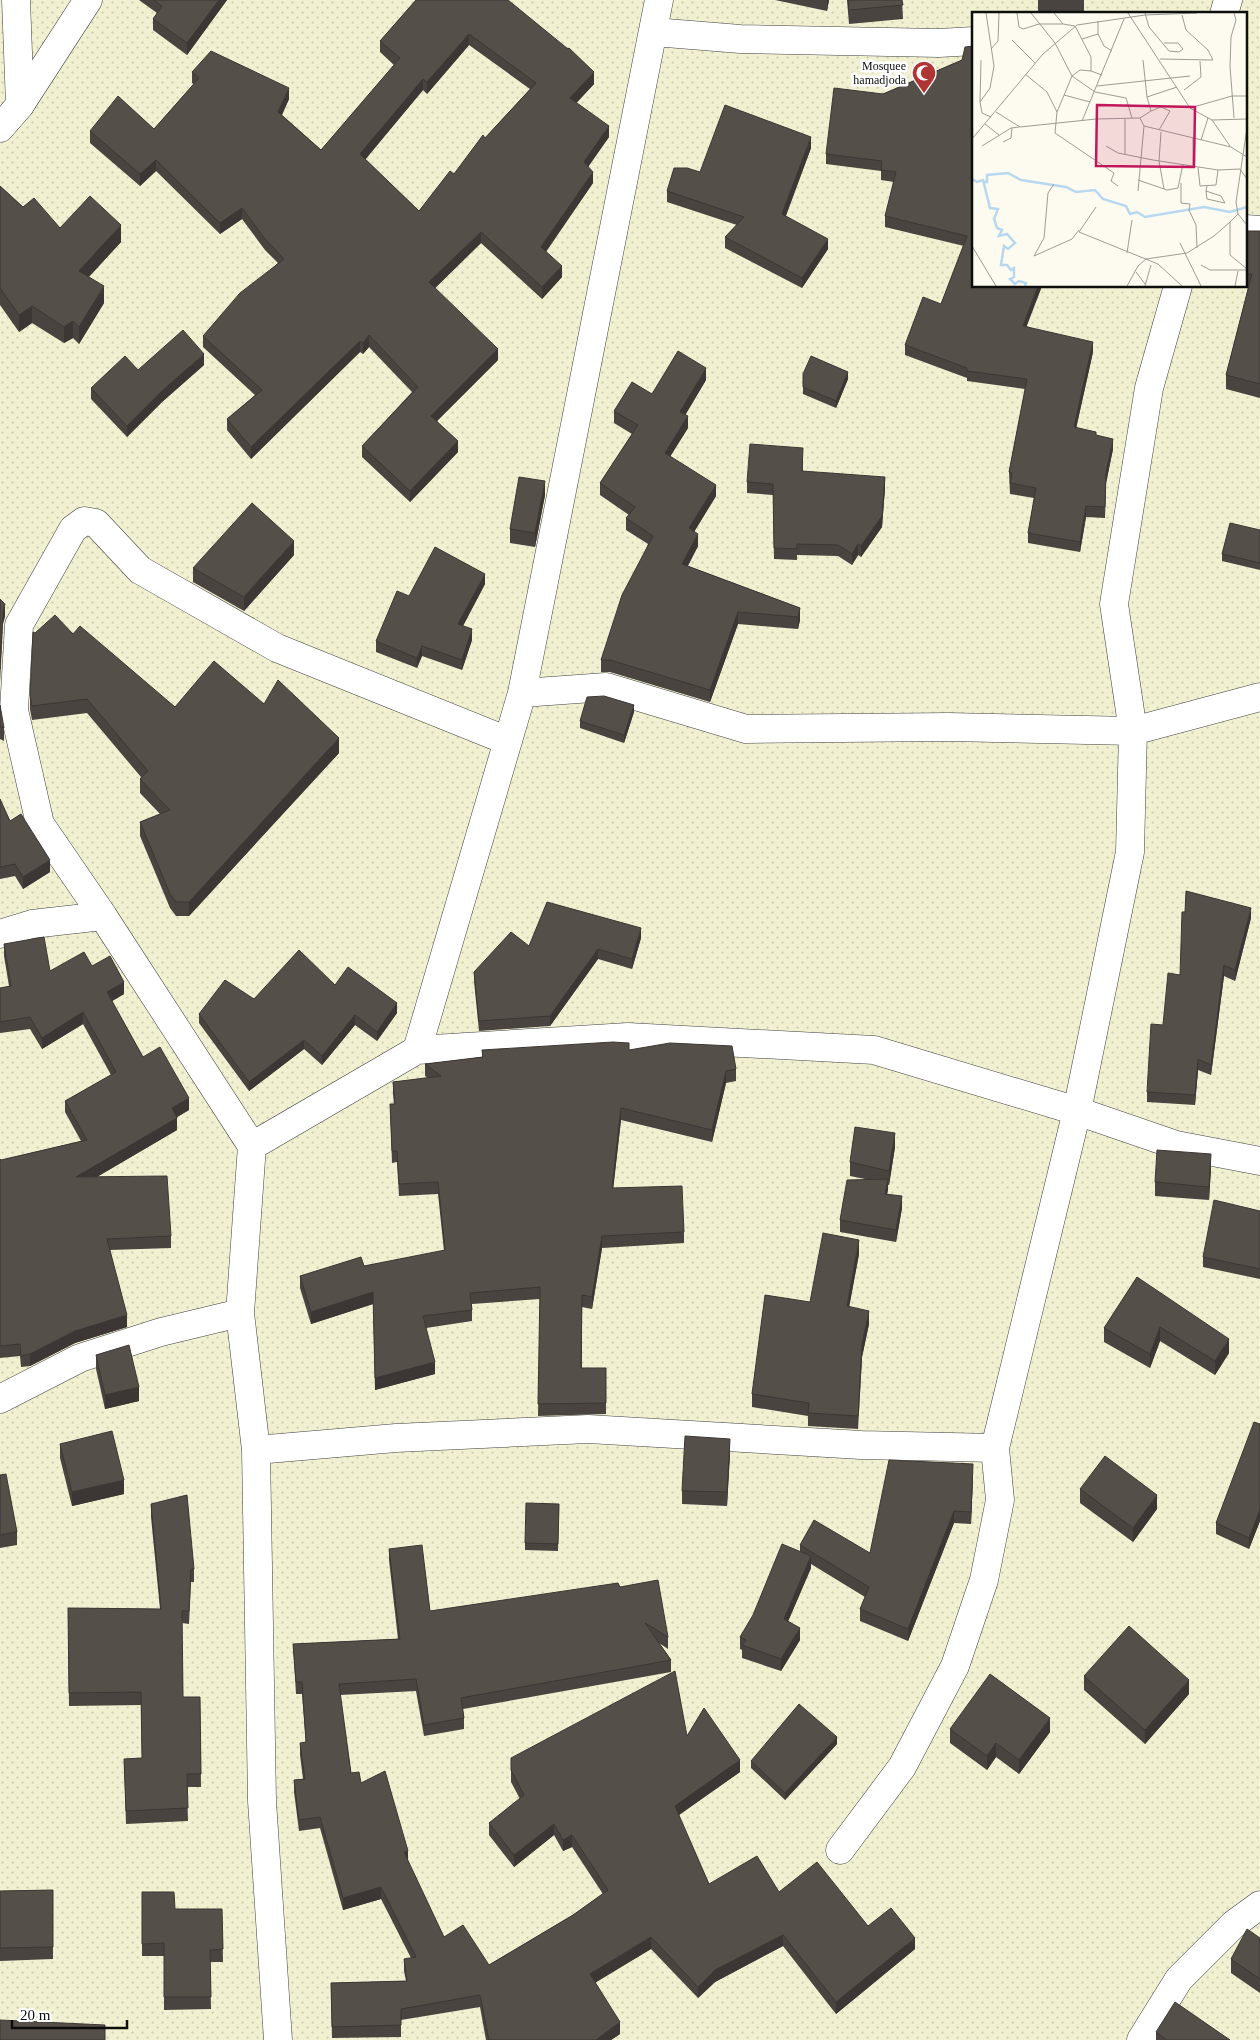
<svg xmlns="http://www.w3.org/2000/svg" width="1260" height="2040" font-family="'Times New Roman',serif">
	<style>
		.farmland { fill: url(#farmland-dots); fill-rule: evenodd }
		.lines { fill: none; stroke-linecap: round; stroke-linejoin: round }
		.minor-casing { stroke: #404040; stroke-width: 29 }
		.tertiary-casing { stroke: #404040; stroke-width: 29 }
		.minor { stroke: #fff; stroke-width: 28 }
		.tertiary { stroke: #fff; stroke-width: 28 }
		.wall { fill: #494440; fill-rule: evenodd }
		.shaded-wall { fill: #3c3734 }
		.building { fill: #554f4a; stroke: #3c3734; fill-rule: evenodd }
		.labels { text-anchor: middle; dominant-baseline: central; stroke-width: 5; stroke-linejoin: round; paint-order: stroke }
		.poi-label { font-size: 12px; fill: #0d0d0d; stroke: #fff; text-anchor: end }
		.inset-river { fill: none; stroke: #b8d8f0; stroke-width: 2.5 }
		.inset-road { fill: none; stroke: #9d9c95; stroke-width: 1 }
		.view { fill: #c2185b; fill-opacity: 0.15; stroke: #c2185b; stroke-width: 2.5 }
		.inset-edge { fill: none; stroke: #0d0d0d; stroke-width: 2.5 }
	</style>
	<defs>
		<pattern id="farmland-dots" width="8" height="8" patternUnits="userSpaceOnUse" patternTransform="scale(1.25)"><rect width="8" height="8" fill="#f1f0d1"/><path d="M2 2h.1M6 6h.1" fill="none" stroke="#cdcdb2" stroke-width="1.8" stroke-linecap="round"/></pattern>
	</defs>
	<rect width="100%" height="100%" fill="#fdfbef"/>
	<path class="farmland" d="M0,0H1260V2040H0ZM974,14H1246V286H974Z"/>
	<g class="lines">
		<defs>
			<path id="minor" d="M1224,14L1228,0
				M654,32L740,39L939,43L974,41
				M20,105L88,0
				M1246,229L1260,230
				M522,693L606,687L746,729L949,727L1133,731L1260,697
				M103,916L40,824L14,710L19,625L73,529L84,521L96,523L140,570L277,648L508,741
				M0,934L32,924L103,916L252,1146L240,1313L256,1450L262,1801L278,2040
				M417,1050L628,1037L874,1050L1077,1111L1176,1145L1260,1161
				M252,1146L417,1050L522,693L659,0
				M0,1399L80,1358L161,1332L240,1313
				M256,1450L396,1438L588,1429L861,1445L995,1448
				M840,1850L902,1767L955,1666L984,1580L1000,1500L995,1448L1077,1111L1130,852L1133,731L1114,604L1149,388L1178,286
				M1141,2040L1179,1979L1234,1924L1260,1905"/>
			<path id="tertiary" d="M0,128L20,105L16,0"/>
		</defs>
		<use href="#minor" class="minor-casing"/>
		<use href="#tertiary" class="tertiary-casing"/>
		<use href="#minor" class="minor"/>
		<use href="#tertiary" class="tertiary"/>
	</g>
	<path class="wall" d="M139,0H227L187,55L153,30V19L157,13Z
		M416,0L594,84L576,103L609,137L588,166L593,183L546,252L562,277L542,299L481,243L435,288L498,360L437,421L458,452L410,502L362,457V446L412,392L369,347L363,354L360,352L251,459L227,430V419L255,395L203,347V336L278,263L265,250L242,219L220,234L156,171L140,186L90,143V131L154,129L194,84L192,83V72L289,99L282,115L321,150L394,65L380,52V41ZM469,45L530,89L485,138L454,174L419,211L365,159L423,90L427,94Z
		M775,0H829L827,11Z
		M847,0H902L903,19L849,24Z
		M1038,0H1084V14L1038,13Z
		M962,60L974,286H1042L1026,326L1093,352L1076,428L1096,435L1113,449L1106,483L1105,518L1086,517L1080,552L1028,543V533L1034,498L1010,494L1009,472L1025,389L967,381V378L905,355V345L941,304L964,246L885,227V216L894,182L881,180V171L826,164V154L883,94Z
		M811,148L786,216L828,249L802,288L725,248V237L737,225L667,202V191L700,172Z
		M0,186L23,207L60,228L121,242L89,277L104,303L79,344L73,338L64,343L32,323L19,332L0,305Z
		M1246,231H1260V398L1226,389V375L1248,288L1222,286H1246Z
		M204,365L162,402L127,437L91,399V388L138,370Z
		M803,374L848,379L836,408L803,394Z
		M706,380L685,415L688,428L670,456L716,496L694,532L698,546L688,566L800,608V620L798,629L738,624L710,702L610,672H601V660L648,544L626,530V518L629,515L600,495V483L632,434L614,423V411L652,394Z
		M803,459V471L885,488L882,527L861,557L858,555L852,565L838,556L797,555V560L774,559L773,495L747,493V482Z
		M545,495L535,547L510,543V529Z
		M1260,530V570L1222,561V554Z
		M294,555L244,611L193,582V568Z
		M485,584L463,626L472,640L462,670L422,656L417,668L376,652V641L409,596Z
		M35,633L73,634L175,707L264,704L339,753L189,916H176L170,908L140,836V822L160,814L140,793V779L141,777L87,713L32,720L30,709V695Z
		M0,705L4,728V741L0,739Z
		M634,712L624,743L580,728V721Z
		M0,799L10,821L50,872L23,889L15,876L0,879Z
		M1251,918L1235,981L1224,976L1211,1075L1198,1070L1195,1105L1147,1102V1092L1180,975Z
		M641,938L632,969L598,959L550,1026L479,1031L474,981V972L529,946Z
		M4,944L50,971L92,966L124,994L112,1001L143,1057L189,1110L177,1117V1130L97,1177L171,1236V1248L110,1250L127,1327L75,1343L30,1366L21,1367L20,1356L0,1358V1159L1,1160L81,1141L65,1112V1101L111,1075L83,1024L42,1049L30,1029L0,1033V988L9,986L4,956Z
		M335,985L397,1013L377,1041L355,1025L322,1065L304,1049L249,1091L199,1023V1014L254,999Z
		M482,1050H629L736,1069V1081L726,1083L712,1142L621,1120L613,1188L684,1232V1243L602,1248L592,1309L582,1307V1368H606V1414L538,1416L540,1299L472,1304V1321L426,1328L435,1374L375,1390L373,1304L311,1324L300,1288V1276L364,1266L444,1251L438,1194L399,1196L397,1162L392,1163L390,1104H394L393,1094V1082L428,1078L425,1076V1064L482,1057Z
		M895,1147L889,1185H888L887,1194L902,1208L896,1242L840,1232V1220L865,1179L850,1176V1162Z
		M1211,1168L1209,1200L1155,1196V1182Z
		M1260,1211V1279L1203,1267V1257Z
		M859,1254L849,1306L869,1324L862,1357L858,1429L808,1426V1416L752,1407V1394L810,1302Z
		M1137,1277L1229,1353L1215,1375L1160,1341L1150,1368L1104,1342V1328Z
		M96,1355L139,1401L105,1409L96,1369Z
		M1260,1424V1521L1249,1549L1216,1534V1523Z
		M60,1444L124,1494L72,1506L60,1458Z
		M730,1453L727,1506L682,1504V1491Z
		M0,1475L17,1532V1545L0,1548Z
		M973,1476L971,1524L954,1523L908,1641L860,1621V1609L865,1597L811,1564V1568L788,1621L800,1640L781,1671L742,1658V1650L740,1649V1637L800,1551V1545L870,1553Z
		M1080,1489L1157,1509L1133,1542L1080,1503Z
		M151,1504L194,1569V1582H191L189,1624L182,1623L183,1697H200L201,1787H187L188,1821L126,1824L124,1759L142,1758L141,1705L69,1706L68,1608L160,1609L151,1517Z
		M559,1504L558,1551L525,1550V1543Z
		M389,1549L430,1611L620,1587L668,1637V1649L659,1643L671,1660V1672L463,1709L464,1718V1729L424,1736L416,1691L340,1695L351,1773L361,1783L408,1862L444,1937L489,1965L573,1915L603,1894L572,1847L563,1851L554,1835L514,1867L489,1835V1823L520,1799L511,1782V1758L687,1736L740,1772L678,1815L709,1884L779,1892L868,1926L915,1949L836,2014L783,1946L715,1982L698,1998L651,1949L595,1982L620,2034L611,2040H486L480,2007L401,2020V2037L332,2038L331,1983L406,1981L404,1971V1959L411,1958L381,1899L343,1910L320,1828L299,1831L294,1792V1780L303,1779L300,1755V1743H306L302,1694H296L293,1644L398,1639L389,1560Z
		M1084,1676L1189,1694L1145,1744L1084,1690Z
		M950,1729L1050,1732L1019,1774L996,1757L987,1770L950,1743Z
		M837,1744L785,1800L751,1768V1761Z
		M53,1890V1959L0,1961V1891Z
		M142,1892L175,1909H222L223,1962H210L211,2009L164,2010V1956H142Z
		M1260,1938V1993L1231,1973V1959Z
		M1156,2032L1230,2040H1156Z"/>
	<path class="shaded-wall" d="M219,0H227L187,55V43Z
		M827,0H829L827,11Z
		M469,34V45L427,94V82Z
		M594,72V84L570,110V98Z
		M423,79V90L360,166V154Z
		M289,88V99L278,123V112Z
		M609,126V137L584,173V162Z
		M811,137V148L782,225V214Z
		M156,160V171L140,186V174Z
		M593,172V183L541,258V247Z
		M242,208V219L220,234V223Z
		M121,225V242L79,287V271Z
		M481,232V243L429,294V282Z
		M828,239V249L802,288V278Z
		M562,266V277L542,299V287Z
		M104,286V303L79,344V327Z
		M1038,286H1042L1023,336V326Z
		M32,306V323L19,332V315Z
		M73,321V338L64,343V327Z
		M369,335V347L363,354V343Z
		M360,341V352L251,459V447Z
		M1093,342V352L1074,438V427Z
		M498,349V360L431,427V416Z
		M204,354V365L162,402L127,437V426L162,391Z
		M706,368V380L680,424V412Z
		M848,372V379L836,408V401Z
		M688,416V428L665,465V453Z
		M1113,439V449L1106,483L1105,518L1106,473Z
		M458,441V452L410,502V491Z
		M885,477V488L882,527L861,557V546Z
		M545,481V495L535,547V533Z
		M716,485V496L689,540V528Z
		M1086,506V517L1080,552V542Z
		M698,534V546L682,576V564Z
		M294,541V555L244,611V597Z
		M858,544V555L852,565V554Z
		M485,574V584L458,635V624Z
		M5,604V617L3,624L0,682V669L3,611Z
		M800,608V620L798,629V617Z
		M738,612V624L710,702V690Z
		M472,629V640L462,670V660Z
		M422,646V656L417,668V658Z
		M634,705V712L624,743V735Z
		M339,738V753L189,916V902Z
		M50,860V872L23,889V877Z
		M1251,908V918L1235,981V970Z
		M641,928V938L632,969V959Z
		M598,949V959L550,1026V1016Z
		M1224,965V976L1211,1075V1065Z
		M124,982V994L107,1004V992Z
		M397,1003V1013L377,1041V1032Z
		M83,1012V1024L42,1049V1038Z
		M355,1015V1025L322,1065V1056Z
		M304,1040V1049L249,1091V1082Z
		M1198,1059V1070L1195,1105V1095Z
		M726,1071V1083L712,1142V1130Z
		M189,1098V1110L172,1120V1108Z
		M621,1108V1120L612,1200V1188Z
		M177,1118V1130L76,1189V1177Z
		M895,1133V1147L889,1185V1171Z
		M1211,1154V1168L1209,1200V1187Z
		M888,1179V1190L885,1205V1194Z
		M902,1196V1208L896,1242V1230Z
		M602,1236V1248L592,1309V1297Z
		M859,1240V1254L847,1319V1306Z
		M373,1292V1304L311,1324V1312Z
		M869,1311V1324L862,1357L858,1429L862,1344Z
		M127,1315V1327L75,1343L30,1366V1354L75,1331Z
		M1160,1327V1341L1150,1368V1354Z
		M1229,1339V1353L1215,1375V1361Z
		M435,1362V1374L375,1390V1378Z
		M139,1387V1401L105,1409V1395Z
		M730,1439V1453L727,1506V1492Z
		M973,1464V1476L971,1524V1512Z
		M124,1480V1494L72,1506V1492Z
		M1157,1495V1509L1133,1542V1528Z
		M1260,1510V1521L1249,1549V1538Z
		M954,1511V1523L908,1641V1629Z
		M811,1556V1568L784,1631V1619Z
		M800,1628V1640L781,1671V1659Z
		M1189,1680V1694L1145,1744V1730Z
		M1050,1718V1732L1019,1774V1760Z
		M837,1737V1744L785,1800V1793Z
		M996,1743V1757L987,1770V1756Z
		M740,1760V1772L675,1818V1806Z
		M554,1824V1835L514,1867V1855Z
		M572,1835V1847L563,1851V1840Z
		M408,1851V1862L404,1852Z
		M381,1887V1899L343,1910V1898Z
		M783,1935V1946L715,1982L698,1998V1987L715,1970Z
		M651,1937V1949L590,1986V1974Z
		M915,1938V1949L836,2014V2002Z
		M620,2022V2034L611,2040H596Z"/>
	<path class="building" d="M154,0H219L187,43L153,19L162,6Z
		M416,0H508L568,49L569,48L594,72L570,98L609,126L584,162L593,172L541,247L562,266L542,287L481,232L429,282L498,349L431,416L458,441L410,491L362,446L418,387L369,335L363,343L360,341L251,447L227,419L262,390L203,336L240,293L284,259L265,239L242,208L220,223L156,160L140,174L90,131L118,96L154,129L199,78L192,72L211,51L289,88L278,112L321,150L400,58L380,41ZM469,34L536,83L485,138L483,135L454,174L450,171L419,211L360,154L423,79L427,82Z
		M848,0H902L903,5L849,10Z
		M974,46V286H1038L1023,326L1093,342L1074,427L1096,432V435L1113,439L1106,473L1105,507L1086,506L1080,542L1028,533L1036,488L1010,483L1012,473L1009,472L1027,379L967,371V368L905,345L923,297L941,304L967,236L885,216L896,172L881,170L882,161L826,154L834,88L883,94L962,60L965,47Z
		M725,105L811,137L782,214L828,239L802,278L725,237L744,217L667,191L674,168H687L700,172Z
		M0,186L23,207L34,198L60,228L90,196L121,225L79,271L104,286L79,327L73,321L64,327L32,306L19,315L0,288Z
		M1246,231H1260V384L1226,375L1252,274H1246Z
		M183,330L204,354L162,391L127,426L91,388L125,356L138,370Z
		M678,351L706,368L680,412L688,416L665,453L716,485L689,528L698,534L682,564L800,608L798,617L738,612L710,690L610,660H601L622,595L653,536L626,518L635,507L600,483L638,425L614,411L632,382L652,394Z
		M811,356L848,372L836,401L803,387V374Z
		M750,444L803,448L802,471L885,477L882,516L861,546L858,544L852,554L838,545L797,544V549L774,548L773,484L747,482Z
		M519,477L545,481L535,533L510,529Z
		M252,503L294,541L244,597L193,568Z
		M1230,523L1260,530V563L1222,554Z
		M435,547L485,574L458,624L472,629L462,660L422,646L417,658L376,641L397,591L409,596Z
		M0,599L5,604L3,611L0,669Z
		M55,615L73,634L80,626L175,707L214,661L264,704L278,680L339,738L189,902H176L170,894L140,822L170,810L140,779L148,771L87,699L32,706L30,695L33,632L35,633Z
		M604,696L634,705L624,735L580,721L587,697Z
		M0,705L4,728L0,726Z
		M0,799L10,821L21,814L50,860L23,877L15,864L0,867Z
		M1186,891L1251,908L1235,970L1224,965L1211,1065L1198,1059L1195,1095L1147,1092L1151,1024L1163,1025L1168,973L1180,975L1182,912H1185Z
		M547,902L641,928L632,959L598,949L550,1016L479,1021L474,972L511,932L529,946Z
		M44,937L50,971L84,952L92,966L110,956L124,982L107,992L143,1057L160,1047L189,1098L172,1108L177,1118L76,1177L167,1176L171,1236L107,1239L127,1315L75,1331L30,1354L21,1356L20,1344L0,1346V1159L1,1160L87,1140L65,1101L116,1072L83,1012L42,1038L30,1017L0,1022V988L11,986L4,944Z
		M299,950L335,985L348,967L397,1003L377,1032L355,1015L322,1056L304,1040L249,1082L199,1014L225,980L254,999Z
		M613,1042L629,1043V1050L670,1043L732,1046L736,1069L726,1071L712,1130L621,1108L612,1188L682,1186L684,1232L602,1236L592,1297L582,1295L581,1368H606V1403L538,1404L540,1287L470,1293L472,1310L423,1316L435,1362L375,1378L373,1292L311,1312L300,1276L361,1257L364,1266L445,1250L438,1182L399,1184L397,1151H392L390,1104H395L393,1082L441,1076L425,1064L483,1057L482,1050Z
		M855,1127L895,1133L889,1171L850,1162Z
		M1157,1150L1211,1154L1209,1187L1155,1182Z
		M888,1179L885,1194L902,1196L896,1230L840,1220L847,1180Z
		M1214,1200L1260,1211V1269L1203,1257Z
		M823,1233L859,1240L847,1306L869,1311L862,1344L858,1416L808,1413L809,1403L752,1394L765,1295L810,1302Z
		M1137,1277L1229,1339L1215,1361L1160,1327L1150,1354L1104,1328Z
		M129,1345L139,1387L105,1395L96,1355Z
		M1254,1422L1260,1424V1510L1249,1538L1216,1523Z
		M112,1431L124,1480L72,1492L60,1444Z
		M685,1436L730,1439L727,1492L682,1491Z
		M1105,1456L1157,1495L1133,1528L1080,1489Z
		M889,1460L973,1464L971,1512L954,1511L908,1629L860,1609L869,1587L800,1545L814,1520L870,1553Z
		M6,1474L17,1532L0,1535V1475Z
		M187,1495L194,1569H191L189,1611H182L183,1697H200L201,1774H187L188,1808L126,1811L124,1759L142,1758L141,1692L69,1693L68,1608L161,1609L151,1504Z
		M526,1503L559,1504L558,1544L525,1543Z
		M782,1544L811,1556L784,1619L800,1628L781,1659L742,1645L746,1640L740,1637L753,1615Z
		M422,1545L430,1611L618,1583L620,1587L658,1580L668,1637L645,1623L671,1660L461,1698L464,1718L424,1725L416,1679L339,1684L351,1773L359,1772L361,1783L385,1771L408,1851L404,1852L444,1937L463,1925L489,1965L573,1915L608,1890L572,1835L563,1840L554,1824L514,1855L489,1823L524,1795L511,1770V1758L675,1671L687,1736L704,1708L740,1760L675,1806L709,1884L757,1856L779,1892L817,1862L868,1926L891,1908L915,1938L836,2002L783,1935L715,1970L698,1987L651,1937L590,1974L620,2022L596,2040H489L480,1995L401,2009V2025L332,2027L331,1983L407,1981L404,1959L416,1957L381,1887L343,1898L320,1817L299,1820L294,1780L305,1779L300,1743L306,1742L302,1682H296L293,1644L400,1639L389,1549Z
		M1129,1626L1189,1680L1145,1730L1084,1676Z
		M990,1674L1050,1718L1019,1760L996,1743L987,1756L950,1729Z
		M799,1704L837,1737L785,1793L751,1761Z
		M53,1890V1947L0,1948V1891Z
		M142,1892H174L175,1909H222L223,1949L210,1950L211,1997H164V1943L142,1944Z
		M1247,1929L1260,1938V1979L1231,1959Z
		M1175,2002L1230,2040H1167L1156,2032Z
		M0,2020L105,2025V2040H0Z"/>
	<defs>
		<symbol id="mosque-pin" viewBox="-11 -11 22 30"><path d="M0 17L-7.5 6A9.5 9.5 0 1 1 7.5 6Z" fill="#af3433" stroke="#fff"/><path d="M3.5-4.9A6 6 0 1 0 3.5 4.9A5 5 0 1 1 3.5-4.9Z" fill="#fff"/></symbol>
	</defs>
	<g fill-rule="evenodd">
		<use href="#mosque-pin" x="910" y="59" width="28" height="38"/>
	</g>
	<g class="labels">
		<g class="poi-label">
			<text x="906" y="66">Mosquee<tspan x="906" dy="14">hamadjoda</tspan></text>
		</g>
	</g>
	<g transform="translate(972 12)">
		<rect width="275" height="275" fill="#fdfbef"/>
		<path class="inset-river" d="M0,167L5,170L11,168L18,196L26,197L22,207L25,216L30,218L27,224L35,222L43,231L36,237L32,234L29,253H35L39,258L42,256V265L38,267L43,272L47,269L54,271L53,274M12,170H15V163L36,161L49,168L94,175L104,180L123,178L131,187L154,194L158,202L165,200L173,205L232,195L258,200L275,195"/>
		<path class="inset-road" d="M45,1L47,15L51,17L67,12H91L82,1M59,1L83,31L100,64L85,100L83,121L142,161L139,169L146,174M156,1L218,96L260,84H275M173,1L177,15L197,39L207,40L211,37L206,31H192M262,1L264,8L259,25L258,54L262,106M91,12L103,14L119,45V59L130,63M126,22L132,34L140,39M110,27L126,22V9M40,28L63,51M19,37L26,29L27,1M188,47L241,48L236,38L214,18L210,3M9,48L8,90L18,76L22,54L14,1M171,48L175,85M119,59L108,58L100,64L123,80L154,86L160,106M53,62L75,80L85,100M125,74L218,64M212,78L229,65L228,49M92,83L118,90M8,90L10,101L19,105M218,96L240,108L258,134M179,99L189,95L198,99L187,118M24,100L48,115L124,107L168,106L179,99L175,85L205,75M168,106L172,114L259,135L275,145M240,108L275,107M110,109L152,7M13,112L27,123M275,116L264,190L266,202L275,213M189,120L187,149L192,177M221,126V154M0,127L71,42L105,13L173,3L225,1M229,128L236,106M31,130L39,126L40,116M10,134L39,116L47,115M134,134L146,141L181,148L246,158L268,157L275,167M153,142V106M226,155L228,174L244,173L246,158M166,168L195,178L206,176L211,152M209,171V191L218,192L217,198L224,213L225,236M82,172L76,181L72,226L62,244L100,227L107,218M166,179L172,114M234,179L235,187L253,191L249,184L234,179L235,174M124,195L107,220L186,252L210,274M266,202L258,210V243L275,257M208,231L229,274M0,234L24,274M155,241L160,208M229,253L238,258H275M164,260L173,272M155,274L166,254L174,247L215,241L242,224L258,210M173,274L179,253M263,274L266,259"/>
		<path class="view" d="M125,93L223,95L222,155L124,154Z"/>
		<rect width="275" height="275" class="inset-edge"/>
	</g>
	<path d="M12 2020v8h115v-8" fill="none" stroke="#0d0d0d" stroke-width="2.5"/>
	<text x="20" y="2020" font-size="15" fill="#0d0d0d" stroke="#ffffff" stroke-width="4" paint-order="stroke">20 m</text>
</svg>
